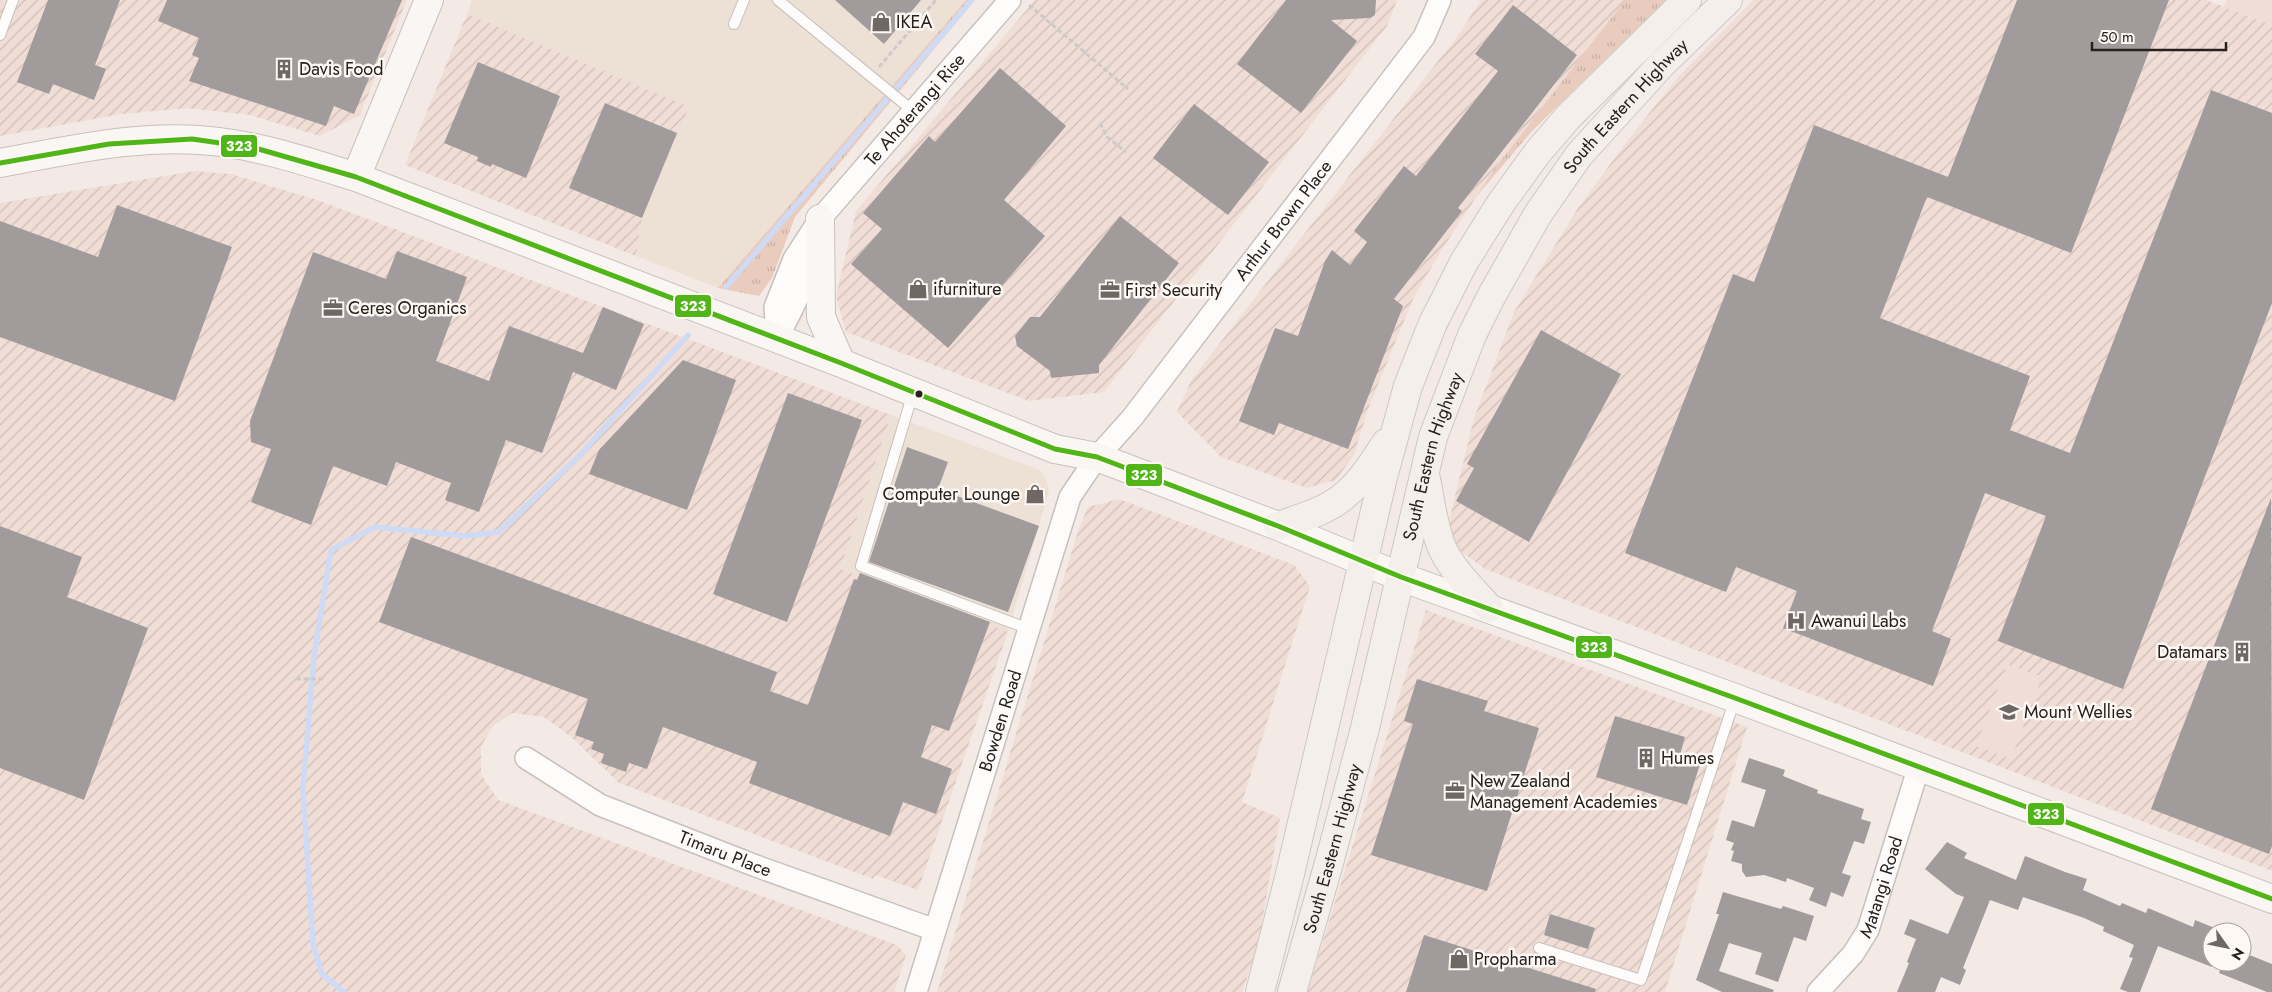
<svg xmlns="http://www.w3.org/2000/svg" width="2272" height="992" font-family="Jost,sans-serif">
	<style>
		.commercial { fill: #ede0d5 }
		.industrial { fill: url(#industrial-furrows) }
		.built { fill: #f0ded6 }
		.grass { fill: url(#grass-tufts) }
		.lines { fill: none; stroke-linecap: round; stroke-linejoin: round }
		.stream { stroke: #cfdaf4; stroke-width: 5.5 }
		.building { fill: #a29b9b }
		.lane-casing { stroke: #c8c0bd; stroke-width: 12 }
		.street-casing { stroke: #c8c0bd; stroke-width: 24 }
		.secondary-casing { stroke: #c8c0bd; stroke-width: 30 }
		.primary-casing { stroke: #ccc7c5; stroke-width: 30 }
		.path { stroke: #cdcac9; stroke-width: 3; stroke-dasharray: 5 2.5; stroke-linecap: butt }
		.lane { stroke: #fdfcfb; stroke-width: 10 }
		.street { stroke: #fdfcfb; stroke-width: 21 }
		.secondary { stroke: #f9f6f3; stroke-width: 28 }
		.primary { stroke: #f4efea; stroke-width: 28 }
		.bus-1-casing { stroke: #fef8f4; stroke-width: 9 }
		.bus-1 { stroke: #50b618; stroke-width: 5 }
		.bus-dot { fill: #27211e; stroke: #fef8f4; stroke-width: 2 }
		.labels { text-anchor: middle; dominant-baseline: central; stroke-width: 5; stroke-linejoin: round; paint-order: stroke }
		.poi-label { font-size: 18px; fill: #27211e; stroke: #fef8f4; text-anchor: start }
		.street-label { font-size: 18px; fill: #27211e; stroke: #fef8f4 }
		.line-badge { stroke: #fef8f4; stroke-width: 2 }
		.badge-label { font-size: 14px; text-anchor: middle; font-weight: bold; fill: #fff }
	</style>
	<defs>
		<pattern id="industrial-furrows" width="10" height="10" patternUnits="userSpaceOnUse" patternTransform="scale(1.25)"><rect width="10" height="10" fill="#f0ded6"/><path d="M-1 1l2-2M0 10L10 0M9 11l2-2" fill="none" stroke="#cebeb7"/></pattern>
		<pattern id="grass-tufts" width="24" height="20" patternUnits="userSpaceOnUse" patternTransform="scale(1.25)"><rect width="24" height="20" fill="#e9ccbe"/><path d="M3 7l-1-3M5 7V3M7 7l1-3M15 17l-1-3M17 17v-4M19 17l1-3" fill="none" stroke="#c8afa3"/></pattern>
	</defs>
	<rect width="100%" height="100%" fill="#f3eae6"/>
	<path class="commercial" d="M472,0H966L718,288L636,256L642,218L688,107L467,14Z
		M891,415L1040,470L1046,479L1049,491L1008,632L840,569Z"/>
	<path class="industrial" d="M0,0H407L360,115L320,136L250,115L187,108L122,114L0,136Z
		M1035,0H1397L1387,26L1104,392L1029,401L846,332L836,296L856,211Z
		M1481,0H1625L1495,168L1441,251L1413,299L1367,412L1354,455L1336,480L1307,488L1221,457L1177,412L1192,379L1459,34Z
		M1753,0H2206L2272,25V871L1485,569L1457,548L1447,529L1474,418L1514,312L1578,208L1628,140L1678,77Z
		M467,14L689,107L642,218L636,256L405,165Z
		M195,171L231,174L320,201L891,415L840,569L1008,632L918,890L875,875L873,879L619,783L570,736L544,717L512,713L493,726L481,746V774L498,800L897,945L906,955L894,992H0V203Z
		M1119,499L1294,565L1310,586L1242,802L1280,818L1258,945L1242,992H937L1079,528L1088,507Z
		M1426,610L1747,727L1665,992H1307Z"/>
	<path class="built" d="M2227,0H2272V25L2224,7Z
		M2007,664L2042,677L2011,759L1976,746Z"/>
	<path class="grass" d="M966,0H975L795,217L772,278L759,296L718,288Z
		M1625,0H1666L1532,131L1476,197L1495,168Z"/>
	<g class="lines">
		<path class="stream" d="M726,287L972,0
			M344,992L322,974L313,944L303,789L314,656L331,550L375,527L466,536L499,532L579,456L688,335"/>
	</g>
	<path class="building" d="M48,0H120L95,65L106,69L94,100L53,84L49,94L17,82Z
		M167,0H402L354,114L334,106L326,126L189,81L199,58L192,55L199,38L158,21Z
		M835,0H921L884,44Z
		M1286,0H1376L1375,15L1370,18L1331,20L1357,41L1301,113L1237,64Z
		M2017,0H2169L2071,253L1927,197L1880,318L2030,376L2010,430L2070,453L2211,90L2272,113V303L2123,689L1998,641L2046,516L1985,493L1932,631L1951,639L1933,686L1783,628L1797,591L1736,567L1726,592L1625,553L1733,274L1754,282L1814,125L1948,177Z
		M1513,5L1577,55L1458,208L1462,211L1394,299L1403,306L1348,449L1279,423L1274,435L1239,421L1275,328L1298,336L1325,261L1332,250L1350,265L1367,242L1354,231L1404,166L1416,176L1498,71L1475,54Z
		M478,62L560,96L526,178L492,164L491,167L477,161L478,157L444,143Z
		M1000,68L1066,126L1004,200L1045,236L948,348L851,264L882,229L863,213L929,136L935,142Z
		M605,103L677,133L642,218L569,188Z
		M1194,104L1269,162L1228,215L1153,158Z
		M117,205L232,247L175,401L0,337V221L98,257Z
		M1120,216L1179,263L1099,365V373L1051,378L1050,371L1017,346L1015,336L1030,317H1040Z
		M397,251L467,277L436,361L489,381L509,326L583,353L603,307L644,324L616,390L573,372L542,453L506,440L479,512L445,500L451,483L396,462L387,486L333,466L311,525L251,502L271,449L251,442L250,421L313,252L386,279Z
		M1541,330L1621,374L1529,542L1456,501L1474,468L1467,464Z
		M683,360L736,380L687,510L589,474L599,450Z
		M788,393L862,420L787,622L713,594Z
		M907,447L948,462L938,489L1039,526L1008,612L869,562Z
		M2271,498L2272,846L2269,854L2151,809Z
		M0,526L82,557L67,597L148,628L84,800L0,768Z
		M411,537L777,672L770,691L808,705L854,579L857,580L860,573L990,622L949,731L932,725L921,757L952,769L936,814L903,802L890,836L749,783L757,762L663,727L647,769L629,763L626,772L601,763L604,754L591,749L594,742L575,735L588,699L379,622Z
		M1417,679L1488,701L1484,711L1539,728L1487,891L1371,855L1413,724L1404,721Z
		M1615,716L1685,737L1680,755L1701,761L1687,805L1596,777Z
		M1749,758L1785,770L1783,776L1818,790L1817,793L1864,809L1861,819L1871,822L1864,844L1854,841L1842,873L1851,876L1843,897L1831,892L1826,907L1809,900L1814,888L1787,878L1786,882L1764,875L1746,877L1742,871V864L1731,861L1734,851L1731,850L1734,843L1726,840L1732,820L1754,827L1766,790L1741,782Z
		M1947,842L1967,853L1964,858L2016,880L2025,856L2065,872L2087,879L2083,890L2120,906L2122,903L2146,913L2148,908L2193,927L2195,920L2217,929L2215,932H2212V967L2158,946L2140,992H2128L2120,989L2133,958L2129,957L2134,945L2103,931L2104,927L2084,918L2023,897L2018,910L1990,900L1963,968L1966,970L1960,985L1941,977L1935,992H1897L1909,963L1907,962L1916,939L1904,934L1910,919L1948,934L1964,897L1956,894L1925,869Z
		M1723,892L1781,909L1783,906L1814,916L1806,941L1794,937L1778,982L1755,974L1762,953L1729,943L1719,971L1774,990L1773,992H1722L1696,980L1719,914H1716Z
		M1550,914L1595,928L1588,949L1544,935Z
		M1424,935L1596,989L1595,992H1406Z
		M2242,952L2272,964V992H2267L2219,973L2223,962H2242Z"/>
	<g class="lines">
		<defs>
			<path id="lane" d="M778,0L913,111
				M734,24L744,0
				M0,35L13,0
				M913,393L861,566L1029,629
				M1539,948L1641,980L1735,699"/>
			<g id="street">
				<path id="s1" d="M777,338L775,307L794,259L820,219L1010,0"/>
				<path d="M777,338C793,309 808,279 814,246"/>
				<path id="s2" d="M526,758L600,805L756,866L935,930"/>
				<path id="s3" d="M916,992L1070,497L1097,457L1132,418L1424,37L1440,0"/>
				<path id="s4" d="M1818,992L1853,954L1868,930L1919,766"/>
			</g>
			<path id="secondary" d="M0,163C71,150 147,132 220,142C267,148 311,163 356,177L841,363L1055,449L1097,457L1278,526L1401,577L1735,698L2272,899
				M356,177L429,0
				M820,219L821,317L841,363"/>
			<g id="primary">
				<path d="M1426,479C1431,502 1433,528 1443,550C1454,572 1473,590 1489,608"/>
				<path d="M1278,526C1300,518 1328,511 1345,495C1362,481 1374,461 1386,443"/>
				<path d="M1260,992L1289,878L1383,477L1408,386L1433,323L1464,262L1501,203L1538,152L1569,116L1687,0"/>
				<path id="s5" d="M1292,992L1329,863L1365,728L1433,437L1472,335L1492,295L1538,214L1579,155L1661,65L1728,0"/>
			</g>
		</defs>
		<use href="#lane" class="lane-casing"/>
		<use href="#street" class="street-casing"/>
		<use href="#secondary" class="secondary-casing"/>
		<use href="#primary" class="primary-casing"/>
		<path class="path" d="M1029,5L1128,89
			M879,67L936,0
			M1100,123L1107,137L1126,152
			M296,679H326"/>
		<use href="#lane" class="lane"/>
		<use href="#street" class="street"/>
		<use href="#secondary" class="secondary"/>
		<use href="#primary" class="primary"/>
		<defs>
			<path id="bus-1" d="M0,163L109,144L192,139L255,148L356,177L841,363L1055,449L1097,457L1278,526L1401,577L1735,698L2272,899"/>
		</defs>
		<use href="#bus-1" class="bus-1-casing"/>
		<use href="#bus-1" class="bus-1"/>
	</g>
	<defs>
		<symbol id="shop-bare" viewBox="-9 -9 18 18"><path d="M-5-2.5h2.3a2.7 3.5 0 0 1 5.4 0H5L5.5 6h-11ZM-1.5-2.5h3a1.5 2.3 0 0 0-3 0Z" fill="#6e6764" stroke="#fef8f4" stroke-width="2.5" paint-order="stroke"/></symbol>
		<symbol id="building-bare" viewBox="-9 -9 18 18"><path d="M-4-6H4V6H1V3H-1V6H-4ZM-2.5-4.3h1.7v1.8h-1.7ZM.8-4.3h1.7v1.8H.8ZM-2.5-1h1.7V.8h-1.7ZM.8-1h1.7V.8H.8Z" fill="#6e6764" stroke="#fef8f4" stroke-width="2.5" paint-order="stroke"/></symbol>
		<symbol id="office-bare" viewBox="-9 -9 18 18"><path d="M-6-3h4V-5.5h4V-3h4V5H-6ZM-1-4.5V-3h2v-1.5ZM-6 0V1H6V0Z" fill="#6e6764" stroke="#fef8f4" stroke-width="2.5" paint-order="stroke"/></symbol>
		<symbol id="hospital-bare" viewBox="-9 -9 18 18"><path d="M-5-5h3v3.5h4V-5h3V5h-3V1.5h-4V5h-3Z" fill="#6e6764" stroke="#fef8f4" stroke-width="2.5" paint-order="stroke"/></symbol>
		<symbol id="school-bare" viewBox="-9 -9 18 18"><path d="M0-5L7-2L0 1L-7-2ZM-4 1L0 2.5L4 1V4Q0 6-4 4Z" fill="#6e6764" stroke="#fef8f4" stroke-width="2.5" paint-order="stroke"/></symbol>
	</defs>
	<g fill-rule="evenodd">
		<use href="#shop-bare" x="867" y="8" width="28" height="28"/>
		<use href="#building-bare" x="270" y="55" width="28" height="28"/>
		<use href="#shop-bare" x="904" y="275" width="28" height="28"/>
		<use href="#office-bare" x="1096" y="276" width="28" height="28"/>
		<use href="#office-bare" x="319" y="294" width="28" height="28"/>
		<use href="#shop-bare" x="1021" y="480" width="28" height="28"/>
		<use href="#hospital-bare" x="1782" y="607" width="28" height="28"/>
		<use href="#building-bare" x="2228" y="638" width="28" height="28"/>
		<use href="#school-bare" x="1995" y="698" width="28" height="28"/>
		<use href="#building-bare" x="1632" y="744" width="28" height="28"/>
		<use href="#office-bare" x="1441" y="777" width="28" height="28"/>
		<use href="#shop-bare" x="1445" y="945" width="28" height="28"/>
	</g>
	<circle class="bus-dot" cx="919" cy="394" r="4.5"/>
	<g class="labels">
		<g class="poi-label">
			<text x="896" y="22">IKEA</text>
			<text x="299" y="69">Davis Food</text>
			<text x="933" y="289">ifurniture</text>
			<text x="1125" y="290">First Security</text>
			<text x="348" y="308">Ceres Organics</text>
			<text x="1020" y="494" text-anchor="end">Computer Lounge</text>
			<text x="1811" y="621">Awanui Labs</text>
			<text x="2227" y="652" text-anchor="end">Datamars</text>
			<text x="2024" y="712">Mount Wellies</text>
			<text x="1661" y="758">Humes</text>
			<text x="1470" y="781">New Zealand<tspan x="1470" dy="21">Management Academies</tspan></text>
			<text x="1474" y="959">Propharma</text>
		</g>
		<g class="street-label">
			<text stroke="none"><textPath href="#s5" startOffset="959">South Eastern Highway</textPath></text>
			<text stroke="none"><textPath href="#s1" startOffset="275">Te Ahoterangi Rise</textPath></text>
			<text stroke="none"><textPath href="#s3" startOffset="868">Arthur Brown Place</textPath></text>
			<text stroke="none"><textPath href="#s5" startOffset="554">South Eastern Highway</textPath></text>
			<text stroke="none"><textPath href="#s3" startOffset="284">Bowden Road</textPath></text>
			<text stroke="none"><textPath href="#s5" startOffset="149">South Eastern Highway</textPath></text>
			<text stroke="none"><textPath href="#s2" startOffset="222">Timaru Place</textPath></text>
			<text stroke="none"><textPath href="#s4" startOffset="125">Matangi Road</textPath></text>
		</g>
	</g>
	<g class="line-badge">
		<rect x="220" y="134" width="38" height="24" rx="5" fill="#50b618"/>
		<rect x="674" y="294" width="38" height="24" rx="5" fill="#50b618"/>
		<rect x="1125" y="463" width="38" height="24" rx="5" fill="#50b618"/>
		<rect x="1575" y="635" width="38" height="24" rx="5" fill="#50b618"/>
		<rect x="2027" y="802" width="38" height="24" rx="5" fill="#50b618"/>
	</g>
	<g class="badge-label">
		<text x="239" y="151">323</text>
		<text x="693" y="311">323</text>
		<text x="1144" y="480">323</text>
		<text x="1594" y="652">323</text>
		<text x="2046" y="819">323</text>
	</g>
	<g transform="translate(2227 947) rotate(123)"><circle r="24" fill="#fef8f4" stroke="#a8a29e"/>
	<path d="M0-4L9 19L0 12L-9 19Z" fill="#6e6764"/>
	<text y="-8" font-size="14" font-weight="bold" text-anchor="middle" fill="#27211e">N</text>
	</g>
	<path d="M2092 42v8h134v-8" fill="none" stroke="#27211e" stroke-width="2.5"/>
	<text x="2100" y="42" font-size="15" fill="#27211e" stroke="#fef8f4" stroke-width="4" paint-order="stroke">50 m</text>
</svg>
